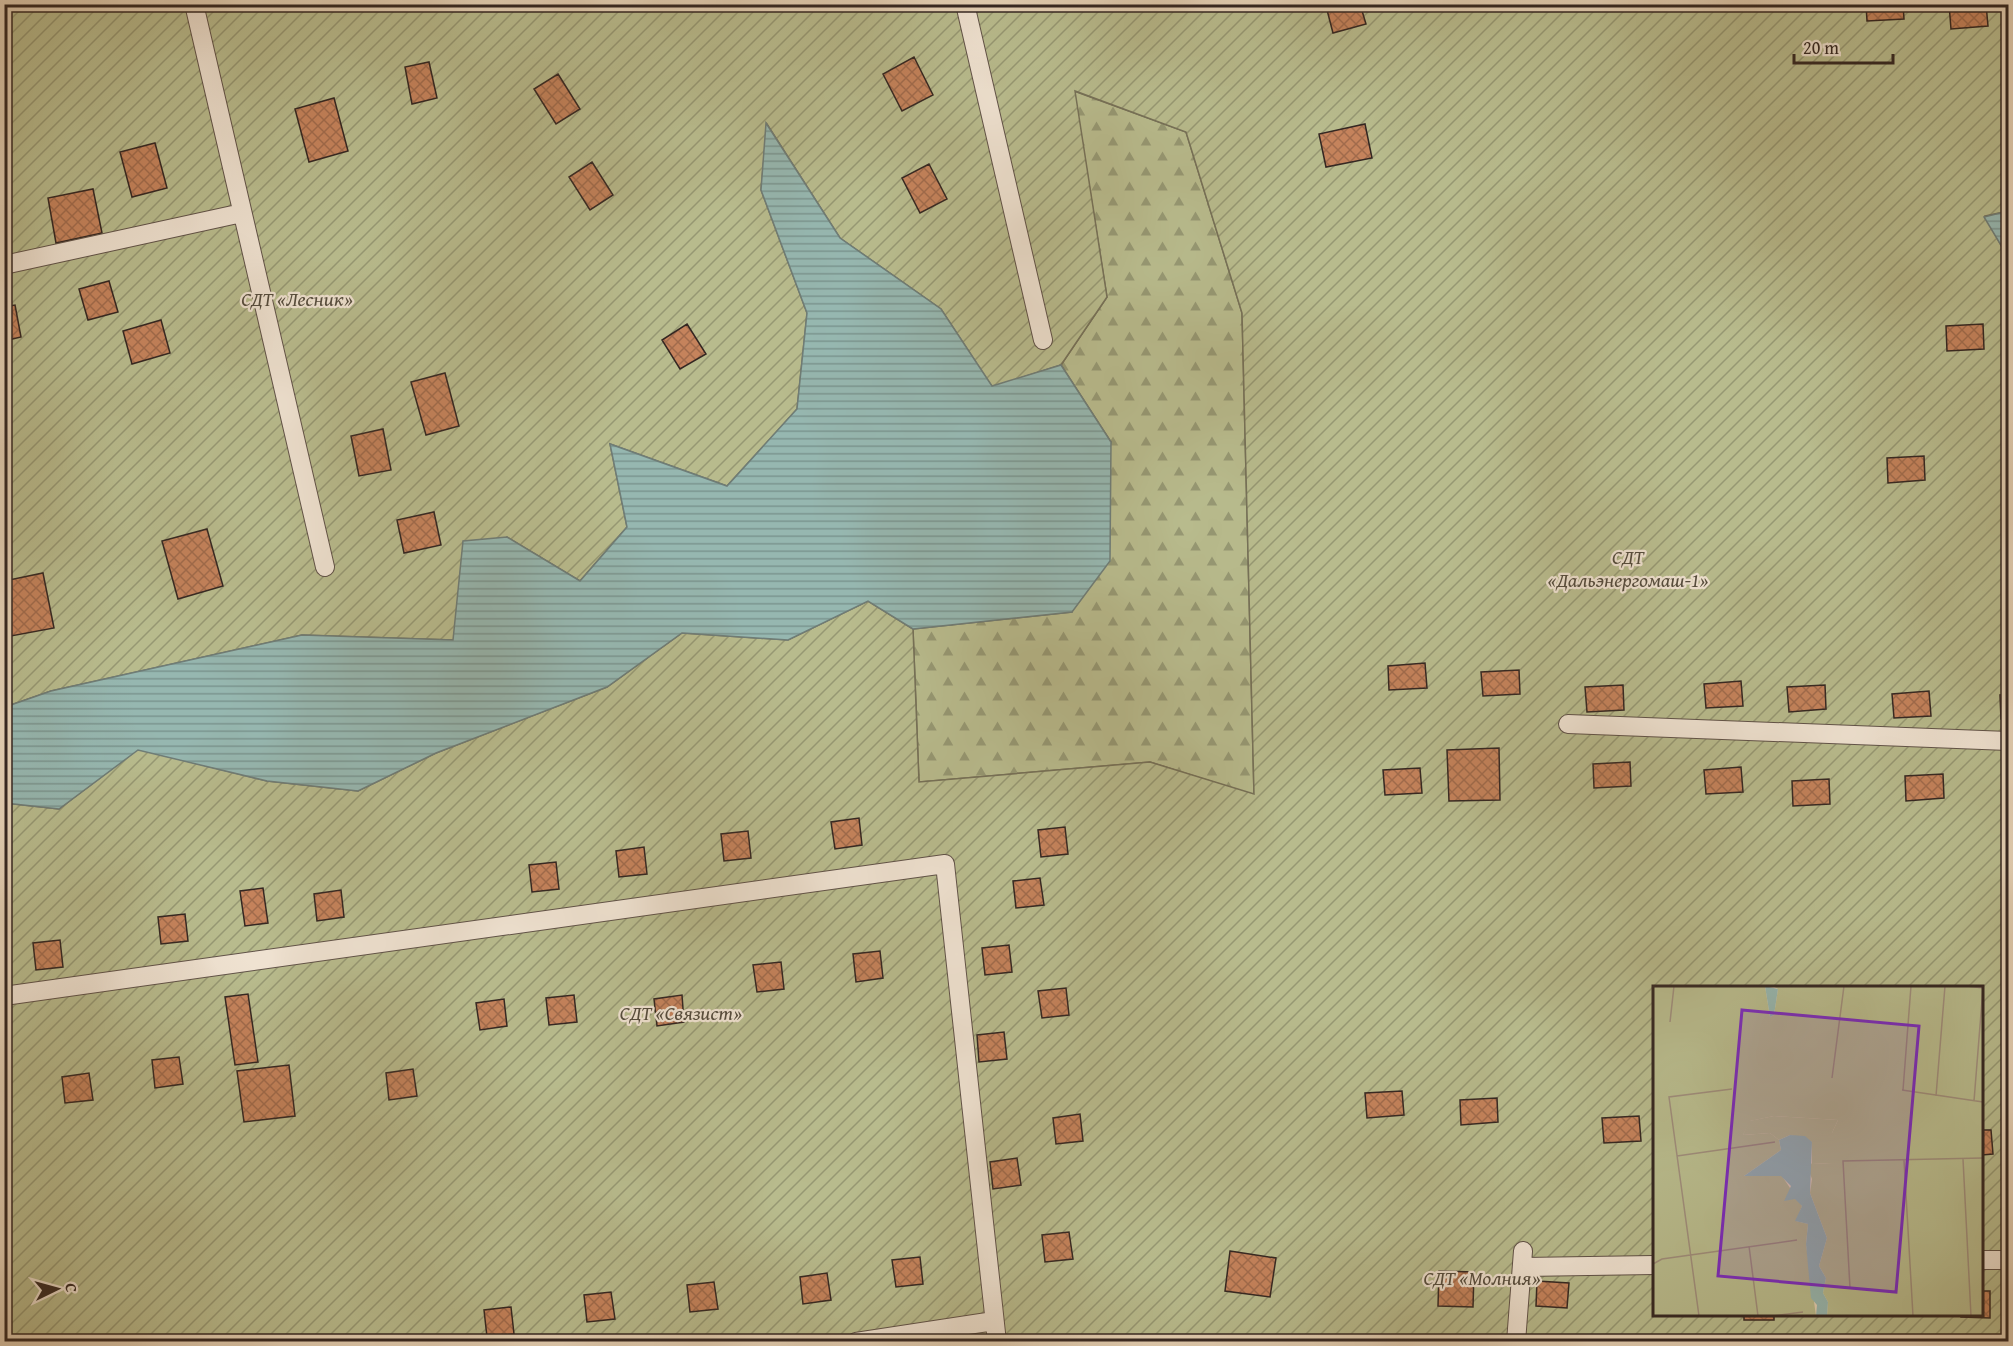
<svg xmlns="http://www.w3.org/2000/svg" width="2013" height="1346" font-family="'Gentium Book Plus',serif">
	<style>
		.forest { fill: url(#forest-firs); stroke: #767158; stroke-width: 1.5 }
		.garden { fill: url(#garden-furrows); stroke: #767158; stroke-width: 1.5; fill-rule: evenodd }
		.water { fill: url(#water-rules); stroke: #6f7d77; stroke-width: 1.5 }
		.building { fill: url(#building-cross-hatch); stroke: #342722; stroke-width: 1.5 }
		.lines { fill: none; stroke-linecap: round; stroke-linejoin: round }
		.service-casing { stroke: #605248; stroke-width: 20 }
		.service { stroke: #efe2d1; stroke-width: 18 }
		.labels { text-anchor: middle; dominant-baseline: central; stroke-width: 4.5; stroke-linejoin: round; paint-order: stroke }
		.park-label { font-size: 20px; font-style: italic; fill: #554c3d; stroke: #efe2d1 }
		.inset-road { fill: none; stroke: #9f8e7c; stroke-width: 1.5 }
		.view { fill: #7b2cbf; fill-opacity: 0.15; stroke: #7b2cbf; stroke-width: 3 }
		.inset-edge { fill: none; stroke: #342722; stroke-width: 3 }
	</style>
	<defs>
		<pattern id="forest-firs" width="22" height="20" patternUnits="userSpaceOnUse" patternTransform="scale(1.5)"><rect width="22" height="20" fill="#b8bb8d"/><path d="M5 1l3.5 6h-7zM16 11l3.5 6h-7z" fill="#969873"/></pattern>
		<pattern id="garden-furrows" width="10" height="10" patternUnits="userSpaceOnUse" patternTransform="scale(1.5)"><rect width="10" height="10" fill="#b8bb8d"/><path d="M-1 1l2-2M0 10L10 0M9 11l2-2" fill="none" stroke="#969873"/></pattern>
		<pattern id="water-rules" width="6" height="5" patternUnits="userSpaceOnUse" patternTransform="scale(1.5)"><rect width="6" height="5" fill="#96b7b0"/><path d="M0 2.5h6" fill="none" stroke="#7b958f"/></pattern>
		<pattern id="building-cross-hatch" width="8" height="8" patternUnits="userSpaceOnUse" patternTransform="scale(1.5)"><rect width="8" height="8" fill="#c5835c"/><path d="M0 0l8 8M0 8l8-8" fill="none" stroke="#a16b4c"/></pattern>
	</defs>
	<rect width="100%" height="100%" fill="#e6d3b8"/>
	<filter id="stains"><feTurbulence type="fractalNoise" baseFrequency=".00333" numOctaves="4"/><feColorMatrix values="0 0 0 0 .2 0 0 0 0 .09 0 0 0 0 .02 0 0 0 .5 -.17"/></filter>
	<radialGradient id="worn" r=".72"><stop offset=".6" stop-color="#630" stop-opacity="0"/><stop offset="1" stop-color="#630" stop-opacity=".3"/></radialGradient>
	<path class="forest" d="M1074,91L1186,132L1242,313L1254,795L1150,762L919,782L913,629L1072,612L1111,442L1061,365L1107,297Z"/>
	<path class="garden" d="M5,5H2008V211L1985,216L2002,247H2008V1341L5,1342V803L59,809L138,749L267,781L358,791L436,753L607,687L682,633L788,640L868,601L913,629L919,782L1150,762L1254,794L1242,313L1186,132L1075,91L1107,297L1061,365L992,387L941,309L840,238L767,124L761,190L807,313L797,409L727,486L610,444L627,527L580,581L507,537L453,640L302,635L51,691L5,707ZM1654,988H1982V1314H1654Z"/>
	<path class="water" d="M766,123L840,238L941,309L992,386L1061,365L1111,442L1110,561L1072,612L913,629L868,601L788,640L682,633L607,687L436,753L358,791L267,781L138,750L59,809L5,803V707L51,691L302,635L453,640L463,541L507,537L580,581L627,527L610,444L727,486L797,409L807,313L761,190Z
		M2008,211V247H2002L1984,217Z"/>
	<path class="building" d="M1329,4H1360L1366,24L1333,33L1326,6Z
		M1681,4H1718L1719,9L1682,11Z
		M1866,4H1903L1904,19L1867,21Z
		M1949,4H1986L1988,26L1951,29Z
		M914,57L933,95L902,111L883,74Z
		M429,62L437,98L412,104L405,67Z
		M558,74L580,109L556,124L534,89Z
		M334,98L348,151L309,162L295,109Z
		M1365,124L1372,158L1326,167L1319,134Z
		M155,143L167,188L132,197L120,152Z
		M592,162L613,195L590,210L569,177Z
		M929,164L947,199L920,213L902,178Z
		M93,189L102,233L56,243L48,198Z
		M109,281L118,312L88,320L79,289Z
		M15,305L21,337L4,341V307Z
		M161,320L170,353L132,364L123,331Z
		M687,324L706,354L680,369L662,340Z
		M1983,324L1984,349L1947,351L1946,326Z
		M445,373L459,426L426,435L411,382Z
		M383,429L391,470L359,476L351,436Z
		M1924,456L1925,480L1888,483L1887,458Z
		M434,512L441,545L404,553L397,520Z
		M207,529L223,586L178,599L162,541Z
		M43,573L54,628L11,636L4,604V581Z
		M1425,663L1427,688L1389,690L1388,666Z
		M1519,670L1520,694L1483,696L1481,672Z
		M1741,681L1743,706L1706,708L1704,684Z
		M1623,685L1624,710L1587,712L1585,687Z
		M1825,685L1826,709L1789,712L1787,687Z
		M1929,691L1931,716L1894,718L1892,694Z
		M2008,694V719H2001L2000,695Z
		M1499,748L1500,800L1449,801L1447,750Z
		M1630,762L1631,786L1594,788L1593,764Z
		M1741,767L1743,792L1706,794L1704,770Z
		M1420,768L1422,793L1385,795L1383,770Z
		M1943,774L1944,798L1906,801L1905,776Z
		M1829,779L1830,804L1793,806L1792,781Z
		M859,818L862,845L835,849L831,822Z
		M1065,827L1068,854L1041,857L1038,830Z
		M748,831L751,858L724,861L721,834Z
		M644,847L647,874L619,877L616,851Z
		M556,862L559,889L532,892L529,865Z
		M1040,878L1044,905L1016,908L1013,881Z
		M263,888L268,923L245,926L240,891Z
		M341,890L344,917L317,921L314,894Z
		M185,914L188,941L161,944L158,917Z
		M60,940L63,967L36,970L33,943Z
		M1009,945L1012,972L985,975L982,948Z
		M880,951L883,978L856,982L853,954Z
		M781,962L784,989L757,992L753,965Z
		M1066,988L1069,1015L1042,1018L1038,991Z
		M248,994L258,1062L235,1065L225,997Z
		M574,995L577,1022L549,1025L546,998Z
		M682,995L684,1022L657,1026L654,999Z
		M504,999L507,1026L480,1030L476,1003Z
		M1004,1032L1007,1059L979,1062L977,1035Z
		M179,1057L183,1084L155,1088L152,1060Z
		M289,1065L295,1116L244,1122L237,1071Z
		M413,1069L417,1096L389,1100L386,1073Z
		M89,1073L93,1100L65,1103L62,1077Z
		M1402,1091L1404,1115L1367,1118L1365,1093Z
		M1497,1098L1498,1122L1461,1125L1460,1100Z
		M1080,1114L1083,1141L1056,1144L1053,1118Z
		M1639,1116L1641,1141L1604,1143L1602,1118Z
		M1982,1130H1991L1993,1154L1982,1155Z
		M1017,1158L1021,1185L993,1189L990,1162Z
		M1069,1232L1073,1259L1045,1262L1042,1235Z
		M1230,1251L1276,1258L1270,1297L1225,1291Z
		M920,1257L923,1284L896,1287L892,1260Z
		M1439,1271L1474,1272L1473,1307L1438,1306Z
		M827,1273L831,1300L803,1304L800,1277Z
		M1537,1281L1569,1283L1567,1308L1536,1306Z
		M714,1282L718,1309L690,1312L687,1285Z
		M1982,1291H1990V1318L1961,1317V1314H1982Z
		M611,1292L615,1319L587,1322L584,1295Z
		M511,1307L514,1334L487,1337L484,1310Z
		M1744,1314H1774V1320H1744Z
		M414,1337V1342H386V1340Z"/>
	<g class="lines">
		<defs>
			<path id="service" d="M194,4L325,567
				M965,4L1043,340
				M4,265L242,213
				M1568,724L2008,741
				M4,996L945,864L997,1342
				M1982,1260H2008
				M1522,1267L1654,1265
				M856,1342L994,1321
				M1516,1342L1523,1251"/>
		</defs>
		<use href="#service" class="service-casing"/>
		<use href="#service" class="service"/>
	</g>
	<g class="labels">
		<g class="park-label">
			<text x="297" y="298">СДТ «Лесник»</text>
			<text x="1628" y="556">СДТ<tspan x="1628" dy="23">«Дальэнергомаш-1»</tspan></text>
			<text x="681" y="1012">СДТ «Связист»</text>
			<text x="1482" y="1277">СДТ «Молния»</text>
		</g>
	</g>
	<g transform="translate(1653 986)">
		<rect width="330" height="330" fill="#e6d3b8"/>
		<path d="M121,130L185,134L179,147V178L159,177V156L137,149L126,154L117,147L90,149L96,135Z" fill="#b8bb8d"/>
		<path d="M0,0H112L117,31L121,29L125,3L120,0H330V330H174L175,316L170,307L173,292L166,280L174,252L157,207L159,193L155,182L159,177L179,178V147L185,134L121,130L97,135L90,149L117,147L126,154L128,164L91,190H129L149,220L143,235L155,238L153,258L163,330H0Z" fill="#b8bb8d"/>
		<path d="M112,0L125,3L121,29L117,31ZM137,149L152,150L159,156L157,207L174,252L166,280L173,292L170,307L175,316L174,330H163L164,319L158,312L153,258L155,238L142,235L149,220L142,213L131,215L138,200L128,190H91L128,164L126,154Z" fill="#96b7b0"/>
		<path class="inset-road" d="M314,0L330,2L321,115M17,36L21,0M179,92L191,0M249,104L330,116M250,104L258,0M283,110L292,0M24,170L122,156M310,173L318,330M251,174L260,330M96,260L105,330M0,278L9,273L144,254M197,302L190,175L330,172M46,330L16,111L79,103M120,330L150,326"/>
		<path class="view" d="M89,24L266,40L243,306L65,290Z"/>
		<rect width="330" height="330" class="inset-edge"/>
	</g>
	<rect width="2013" height="1346" fill="none" stroke="#e6d3b8" stroke-width="24"/>
	<rect x="6" y="6" width="2001" height="1334" fill="none" stroke="#342722" stroke-width="3"/>
	<rect x="12" y="12" width="1989" height="1322" fill="none" stroke="#342722" stroke-width="1.5"/>
	<g transform="translate(57 1289) rotate(85)" stroke="#efe2d1" stroke-width="4.5" paint-order="stroke">
	<path d="M0-4.5L10 22L0 15L-10 22Z" fill="#342722"/>
	<text y="-9" font-size="16" font-weight="bold" text-anchor="middle" fill="#342722">С</text>
	</g>
	<path d="M1794 54v9h99v-9" fill="none" stroke="#342722" stroke-width="3"/>
	<text x="1803" y="54" font-size="18" fill="#342722" stroke="#efe2d1" stroke-width="4.5" paint-order="stroke">20 m</text>
	<rect width="100%" height="100%" filter="url(#stains)"/>
	<rect width="100%" height="100%" fill="url(#worn)"/>
</svg>
